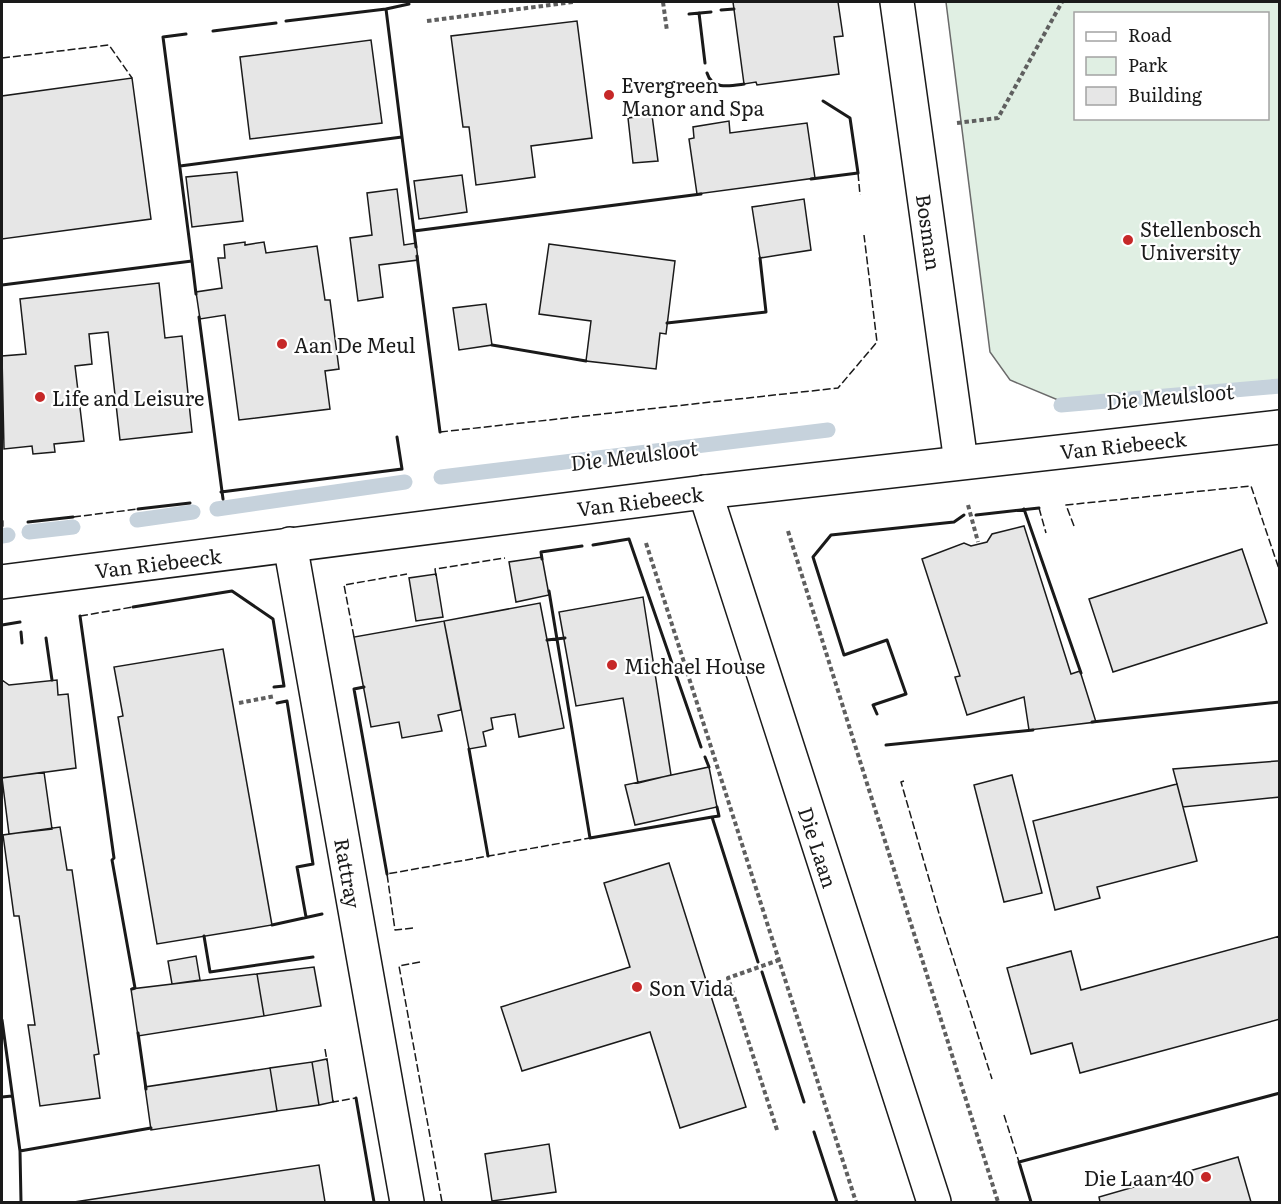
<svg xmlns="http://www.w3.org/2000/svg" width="1281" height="1204" font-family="Literata,serif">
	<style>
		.green { fill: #e0efe3; stroke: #6a6a6a; stroke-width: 1.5; fill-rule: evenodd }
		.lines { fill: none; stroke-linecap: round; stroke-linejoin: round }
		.stream { stroke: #c6d2dc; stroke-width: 15 }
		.building { fill: #e6e6e6; stroke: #1a1a1a; stroke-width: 1.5 }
		.minor-casing { stroke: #1a1a1a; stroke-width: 36 }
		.tertiary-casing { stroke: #1a1a1a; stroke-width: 36 }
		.path { stroke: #5f5f5f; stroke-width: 4; stroke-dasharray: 4.5 3; stroke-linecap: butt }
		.minor { stroke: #fff; stroke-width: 33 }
		.tertiary { stroke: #fff; stroke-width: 33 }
		.fence { stroke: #1a1a1a; stroke-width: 1.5; stroke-dasharray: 8 3; stroke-linecap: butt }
		.wall { stroke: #1a1a1a; stroke-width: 3 }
		.poi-dot { fill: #c62828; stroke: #fff; stroke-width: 2 }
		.labels { text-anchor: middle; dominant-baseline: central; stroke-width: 4.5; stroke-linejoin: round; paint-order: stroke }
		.poi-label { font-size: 20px; fill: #1a1a1a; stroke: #fff; text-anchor: start }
		.street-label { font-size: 20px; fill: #1a1a1a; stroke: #fff }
		.water-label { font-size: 21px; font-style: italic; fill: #1a1a1a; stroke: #fff }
	</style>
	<rect width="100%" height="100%" fill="#fff"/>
	<path class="green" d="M946,2H1279V380L1058,400L1010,380L990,352ZM1076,14H1268V118H1076Z"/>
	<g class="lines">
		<path class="stream" d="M1061,405L1280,386
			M441,477L828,430
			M217,509L405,482
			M137,520L193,512
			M29,532L73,527
			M2,536L8,535"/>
	</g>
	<path class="building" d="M733,2H838L843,36L834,37L839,74L757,85L756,82L744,84Z
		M577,21L592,138L531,146L535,177L476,185L469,127H463L451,36Z
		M371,40L382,123L250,139L240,57Z
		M132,78L151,219L2,239V96Z
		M652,115L658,161L633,163L628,118Z
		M729,121L730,133L807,123L815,178L697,194L689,139L694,138L693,127Z
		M237,172L243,221L192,227L186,177Z
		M462,175L467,212L419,219L414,181Z
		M397,189L404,245L416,243L418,260L379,265L383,297L358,301L350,238L372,235L367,193Z
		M804,199L811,250L760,258L752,207Z
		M245,242V245L264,242L266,253L317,246L325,300H330L339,369L325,371L330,409L239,420L225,315L200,319L196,292L222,288L218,258H225L224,245Z
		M549,244L675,261L666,334L660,333L656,369L586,361L591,321L539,314Z
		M159,283L165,338L182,336L192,432L120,440L108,332L89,334L92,364L75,366L84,441L54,444L55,452L33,454L32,446L4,449L2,356L26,354L20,299Z
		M486,304L492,345L459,350L453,308Z
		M1024,526L1071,674L1080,671L1096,722L1029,730L1024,697L967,715L955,677L960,676L922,559L964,543L971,546L987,542L992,534Z
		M1242,549L1267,623L1113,672L1089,599Z
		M542,557L549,595L516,602L509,562Z
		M436,574L443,617L416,621L409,578Z
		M643,597L671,775L638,783L623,698L576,706L559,612Z
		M540,603L564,728L519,737L515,714L491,718L493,729L483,732L486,746L469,749L444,621Z
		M444,621L461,710L438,715L442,731L402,738L399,722L371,727L354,637Z
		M223,649L272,925L157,944L118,717L123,716L114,667Z
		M2,680L9,685L57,680L58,695L68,694L76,768L2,778Z
		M1277,761H1280V797L1183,807L1173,769Z
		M709,767L717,807L635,825L625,785Z
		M44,772L52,829L9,834L2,778Z
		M1012,775L1042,893L1004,902L974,785Z
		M1177,784L1197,861L1097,887L1100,898L1055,910L1033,821Z
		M60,827L67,870H72L99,1054L94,1055L100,1098L40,1106L28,1025H35L19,916H14L3,835Z
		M669,863L746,1107L680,1128L650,1032L522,1071L501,1007L630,967L604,883Z
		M1280,936V1019L1080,1073L1072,1043L1031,1054L1007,968L1071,951L1081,990Z
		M196,956L200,980L172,984L168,961Z
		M314,967L321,1006L264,1016L257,974Z
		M257,974L264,1016L138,1036L131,989Z
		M327,1059L333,1102L319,1105L312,1062Z
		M312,1062L319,1105L277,1111L270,1068Z
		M270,1068L277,1111L151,1130L145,1087Z
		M549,1144L556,1192L492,1201L485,1154Z
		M1238,1157L1251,1202H1100L1099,1197Z
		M319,1165L325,1202H74Z"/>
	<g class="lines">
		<defs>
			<path id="minor" d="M897,2L961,462
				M705,492L934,1202
				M290,544L407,1202"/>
			<path id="tertiary" d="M2,582L705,492L1280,427"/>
		</defs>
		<use href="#minor" class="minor-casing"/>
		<use href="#tertiary" class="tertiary-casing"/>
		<path class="path" d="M663,2L667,31
			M427,21L573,2
			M957,123L998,118L1062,2
			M968,505L978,542
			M788,531L998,1202
			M646,543L856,1202
			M239,703L275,696
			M777,1130L728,978L779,960"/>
		<use href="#minor" class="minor"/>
		<use href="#tertiary" class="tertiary"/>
		<path class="fence" d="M2,58L109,45L132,78
			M858,173L860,195
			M440,432L838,388L877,342L864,235
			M1039,508L1046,533
			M73,517L138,509
			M1074,526L1066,505L1251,486L1280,572
			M436,576L435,569L505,558
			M80,616L133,607
			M354,637L344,585L407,574
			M904,781L901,782L940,917L992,1079
			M413,928L395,930L387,874L590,838
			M420,962L399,966L442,1202
			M325,1049L327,1061
			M333,1100V1102L356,1098
			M1004,1115L1019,1162"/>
		<path class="wall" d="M721,10L734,9
			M699,13L705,63
			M689,14L711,12
			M286,21L386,9
			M213,31L276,23
			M186,34L163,37L192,261
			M707,73C712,90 730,86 744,84
			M402,137L416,247
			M180,166L402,137L386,9L409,4
			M811,179L858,173L850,118L823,101
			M414,231L701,194
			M417,256L440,432
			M2,285L192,261L196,294
			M199,317L223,499
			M667,323L766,312L760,258
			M492,345L586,361
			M221,492L402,469L397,437
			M138,509L190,503
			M1024,509L1081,673
			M976,515L1039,508
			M2,521V526
			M28,522L73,517
			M593,545L629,539L701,747
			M542,559L541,552L582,546
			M549,591L590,838L712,817L758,962
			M133,607L232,591L273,619L284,686L274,687
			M80,616L114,858L112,860L135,988L132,989
			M2,625L20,622
			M21,632L22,643
			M46,638L52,680
			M547,640L565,638
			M364,687L354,689L387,874
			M277,703L287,701L313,864L297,867L306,917
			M877,714L873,705L906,694L887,640L844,655L813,557L831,535L954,522L964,515
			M1092,722L1280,702
			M886,745L1033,730
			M469,749L488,856
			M705,757L709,767
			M712,817L719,816L717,807
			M272,925L322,914
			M204,936L210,972L313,957
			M762,972L804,1102
			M2,1020L20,1151
			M138,1033L146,1089
			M2,1097L12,1096
			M356,1098L374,1202
			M814,1132L837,1202
			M21,1202L20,1151L151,1128
			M1031,1202L1019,1162L1280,1093"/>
	</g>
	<g class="poi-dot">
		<circle cx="609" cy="95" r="6"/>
		<circle cx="1128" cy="240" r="6"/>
		<circle cx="282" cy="344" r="6"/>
		<circle cx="40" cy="397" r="6"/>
		<circle cx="612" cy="665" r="6"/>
		<circle cx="637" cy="987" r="6"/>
		<circle cx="1206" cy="1177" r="6"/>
	</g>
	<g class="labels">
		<g class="poi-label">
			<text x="621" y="84">Evergreen<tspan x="621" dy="23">Manor and Spa</tspan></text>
			<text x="1140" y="228">Stellenbosch<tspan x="1140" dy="23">University</tspan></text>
			<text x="294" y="344">Aan De Meul</text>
			<text x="52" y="397">Life and Leisure</text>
			<text x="624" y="665">Michael House</text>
			<text x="649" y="987">Son Vida</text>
			<text x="1194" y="1177" text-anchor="end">Die Laan 40</text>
		</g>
		<g class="street-label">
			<text transform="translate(930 232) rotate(82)">Bosman</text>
			<text transform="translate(1123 444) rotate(-6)">Van Riebeeck</text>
			<text transform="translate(640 500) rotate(-7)">Van Riebeeck</text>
			<text transform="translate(158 562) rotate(-7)">Van Riebeeck</text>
			<text transform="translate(819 847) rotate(72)">Die Laan</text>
			<text transform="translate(349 873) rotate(80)">Rattray</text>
		</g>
		<g class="water-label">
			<text transform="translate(1170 395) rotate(-5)">Die Meulsloot</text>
			<text transform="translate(634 454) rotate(-7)">Die Meulsloot</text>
		</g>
	</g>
	<rect width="1281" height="1204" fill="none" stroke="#1a1a1a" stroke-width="6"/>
	<rect x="1074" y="12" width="195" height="108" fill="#ffffff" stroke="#a3a3a3" stroke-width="1.5"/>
	<rect x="1086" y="32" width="30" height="9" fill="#ffffff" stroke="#a3a3a3" stroke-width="1.5"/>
	<text x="1128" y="42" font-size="18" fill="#1a1a1a">Road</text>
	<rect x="1086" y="57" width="30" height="18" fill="#e0efe3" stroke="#a3a3a3" stroke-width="1.5"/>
	<text x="1128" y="72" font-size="18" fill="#1a1a1a">Park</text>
	<rect x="1086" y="87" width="30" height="18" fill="#e6e6e6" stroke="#a3a3a3" stroke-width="1.5"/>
	<text x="1128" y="102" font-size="18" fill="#1a1a1a">Building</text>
</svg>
